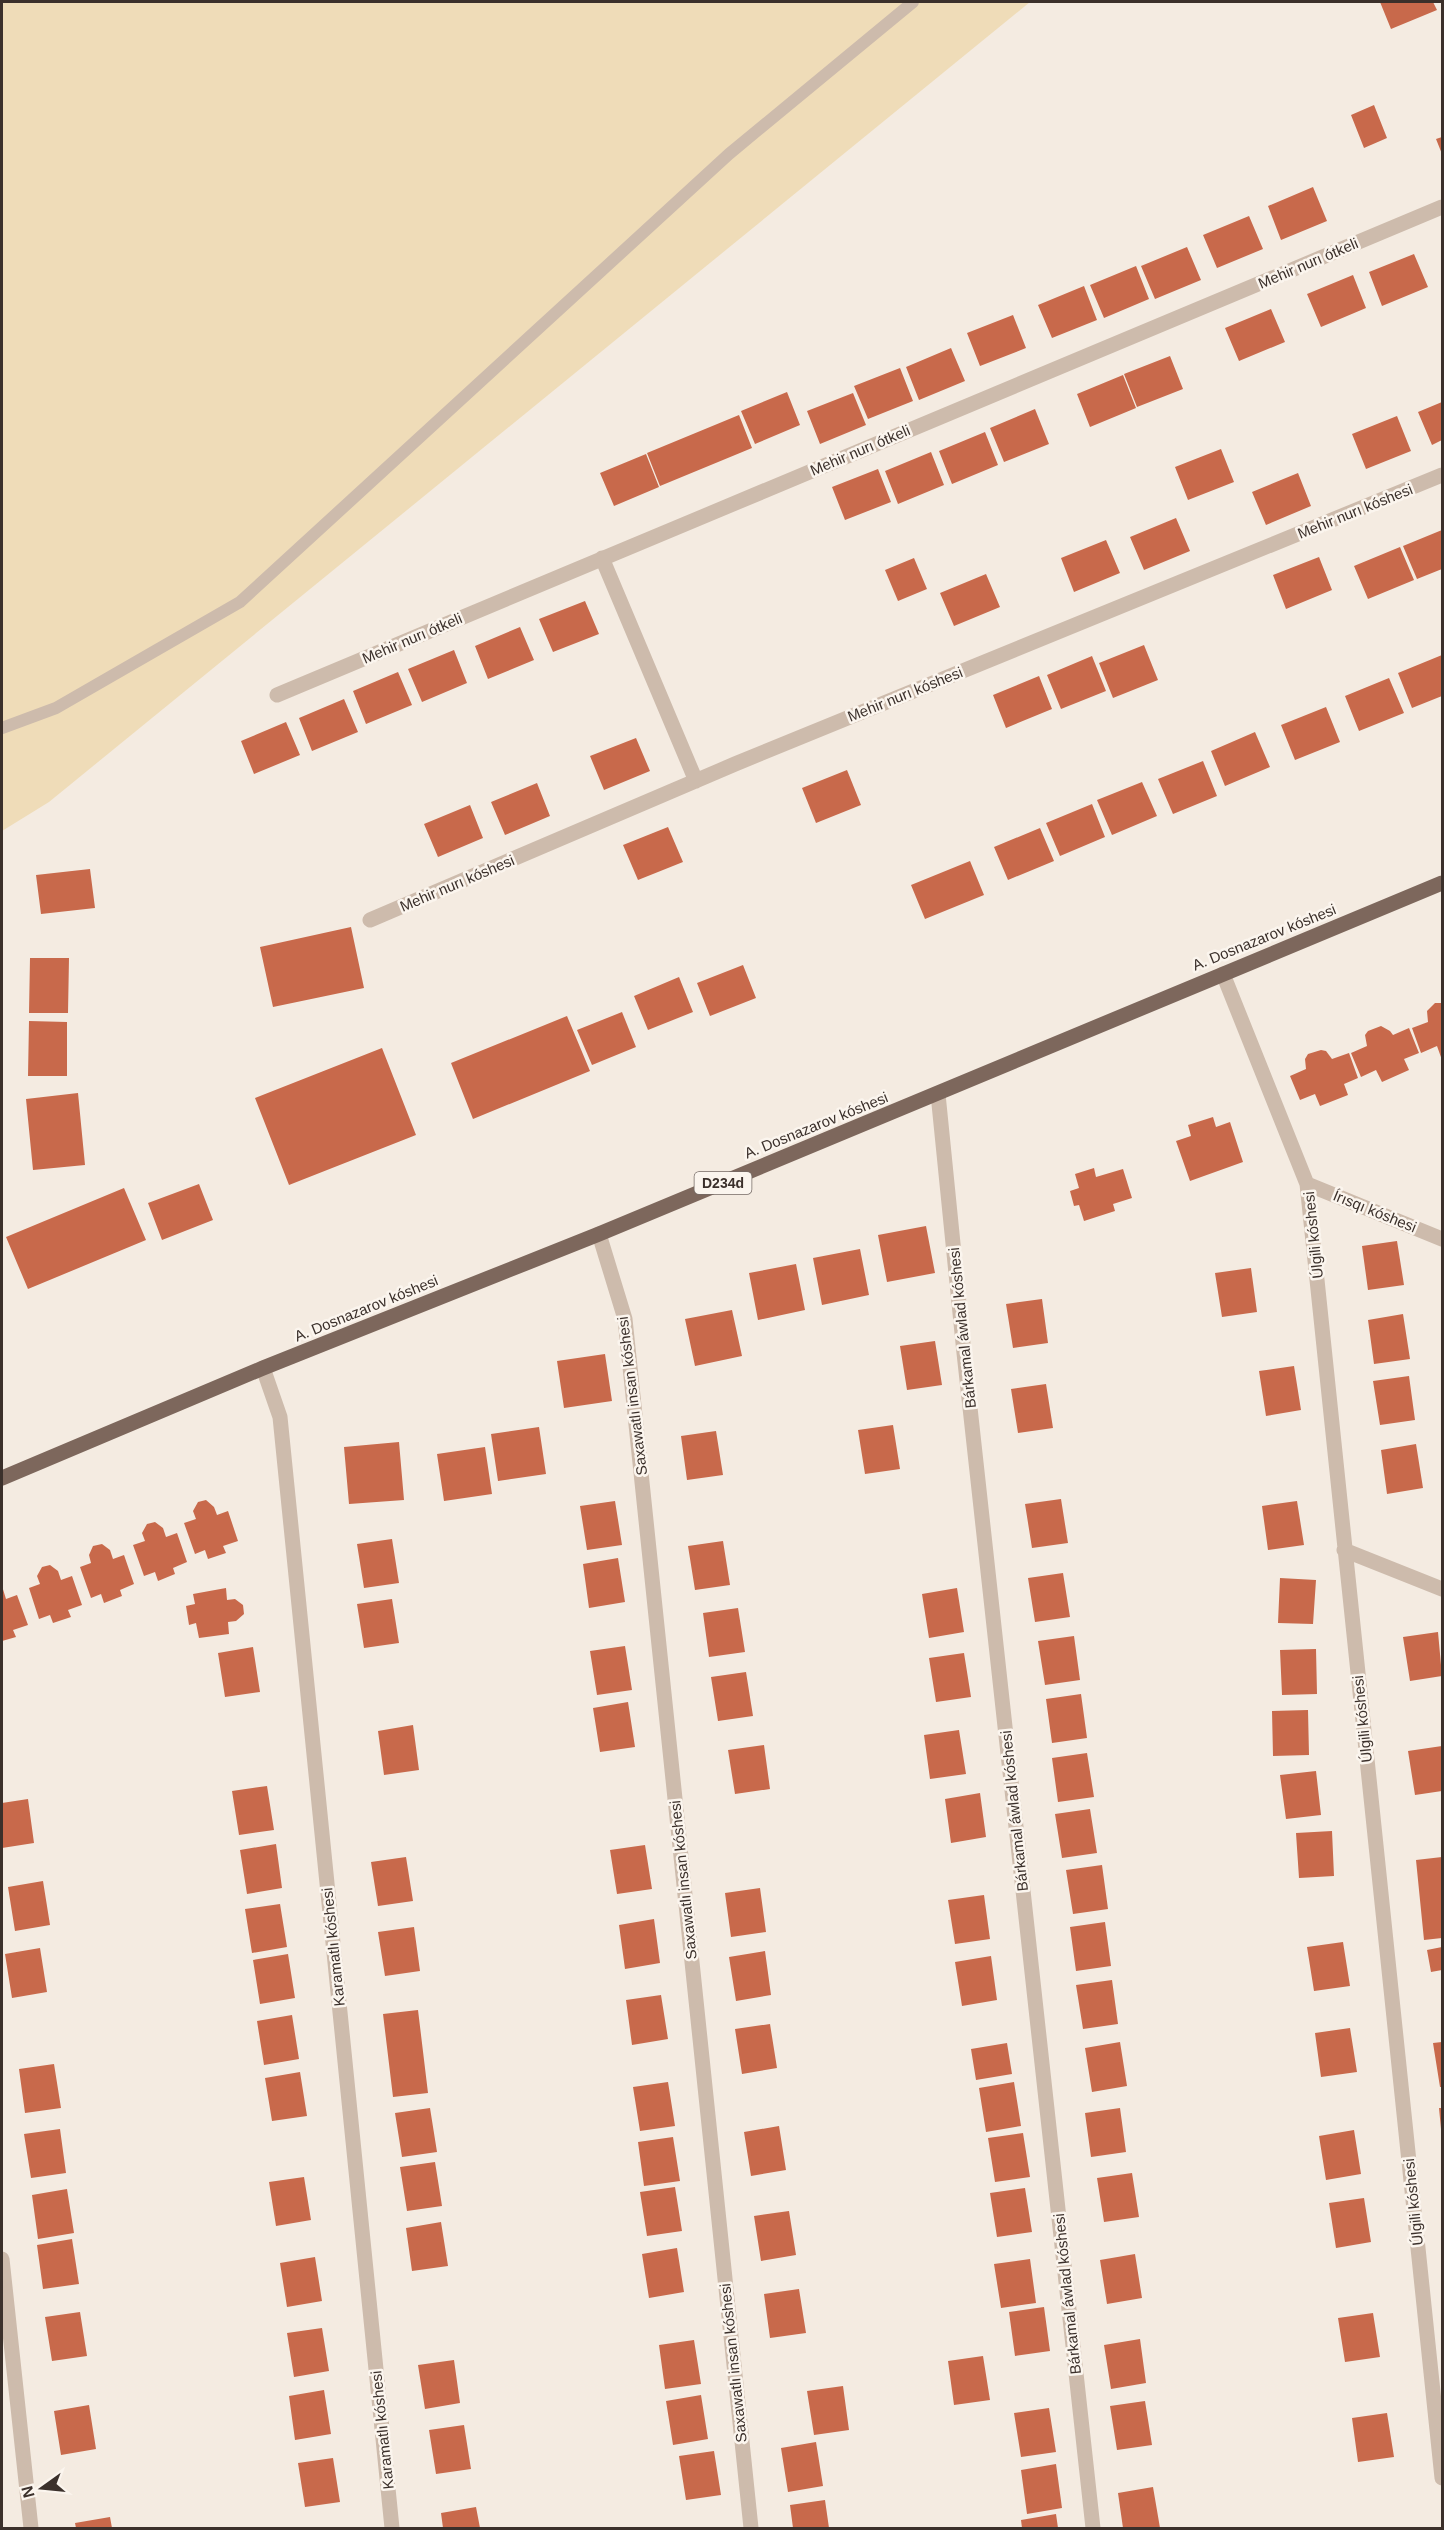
<svg xmlns="http://www.w3.org/2000/svg" width="1444" height="2530" font-family="Arial,sans-serif">
	<style>
		.sand { fill: #efdcb8 }
		.building { fill: #c8694b }
		.lines { fill: none; stroke-linecap: round; stroke-linejoin: round }
		.lane { stroke: #cdbbac; stroke-width: 12 }
		.street { stroke: #cdbbac; stroke-width: 15 }
		.primary { stroke: #7d675c; stroke-width: 15 }
		.labels { text-anchor: middle; dominant-baseline: central; stroke-width: 5; stroke-linejoin: round; paint-order: stroke }
		.shield { fill: #fbf5ee; stroke: #756b66; stroke-width: 1.5 }
		.shield-label { font-size: 14px; font-weight: bold; fill: #3b302b }
		.street-label { font-size: 15px; fill: #3b302b; stroke: #fbf5ee }
	</style>
	<rect width="100%" height="100%" fill="#f4ebe1"/>
	<path class="sand" d="M2,2H1030L49,802L2,831Z"/>
	<path class="building" d="M1380,2H1433L1437,10L1391,29Z
		M1374,105L1387,138L1364,148L1351,115Z
		M1442,137V154L1436,139Z
		M1313,187L1327,221L1281,240L1268,206Z
		M1249,216L1263,249L1217,268L1203,235Z
		M1187,247L1201,280L1155,299L1141,266Z
		M1414,254L1428,287L1382,306L1369,272Z
		M1136,266L1149,299L1104,318L1090,285Z
		M1353,275L1366,308L1321,327L1307,294Z
		M1084,286L1097,320L1052,338L1038,305Z
		M1271,309L1285,342L1239,361L1225,328Z
		M1013,315L1026,348L980,366L967,333Z
		M951,348L965,381L919,400L906,367Z
		M1170,356L1183,389L1137,407L1124,374Z
		M900,368L913,401L868,419L854,386Z
		M1123,375L1136,408L1090,427L1077,394Z
		M787,392L800,425L755,444L741,411Z
		M853,393L866,425L820,444L807,411Z
		M1442,402V440L1432,445L1418,412Z
		M1035,409L1049,444L1004,462L990,428Z
		M739,415L752,448L660,486L647,453Z
		M1397,416L1411,451L1366,469L1352,434Z
		M985,432L998,465L952,484L939,451Z
		M1221,449L1234,482L1188,500L1175,467Z
		M931,452L944,485L898,504L885,471Z
		M646,454L659,487L614,506L600,473Z
		M878,469L891,502L845,520L832,487Z
		M1298,473L1311,506L1266,525L1252,492Z
		M1176,518L1190,551L1144,570L1130,537Z
		M1442,530V569L1417,579L1403,546Z
		M1106,540L1120,573L1074,592L1061,558Z
		M1400,547L1414,580L1368,599L1354,566Z
		M1319,557L1332,590L1286,609L1273,575Z
		M914,558L927,589L898,601L885,570Z
		M986,574L1000,607L954,626L940,593Z
		M585,601L599,634L553,652L539,619Z
		M520,627L534,660L488,679L475,646Z
		M1144,645L1158,680L1113,698L1099,663Z
		M454,650L467,683L422,702L408,669Z
		M1442,655V696L1412,708L1398,673Z
		M1092,656L1106,691L1061,709L1047,675Z
		M398,672L412,705L366,724L353,691Z
		M1039,676L1052,709L1006,728L993,695Z
		M1389,678L1404,713L1359,731L1345,696Z
		M344,699L358,732L312,751L299,718Z
		M1326,707L1340,742L1295,760L1281,725Z
		M286,722L300,755L254,774L241,741Z
		M1255,732L1270,767L1225,786L1211,751Z
		M636,738L650,771L604,790L590,756Z
		M1203,761L1217,796L1173,814L1158,779Z
		M847,770L861,805L816,823L802,788Z
		M1142,782L1157,816L1112,835L1097,800Z
		M537,783L550,816L505,835L491,802Z
		M1092,804L1105,837L1060,856L1046,823Z
		M470,805L483,838L438,857L424,824Z
		M668,827L683,862L638,880L623,845Z
		M1040,828L1054,861L1008,880L994,847Z
		M970,861L984,895L925,919L911,885Z
		M90,869L95,908L41,914L36,875Z
		M351,927L364,988L273,1007L260,947Z
		M30,958H69L68,1013H29Z
		M743,965L756,998L710,1016L697,983Z
		M679,977L693,1012L648,1030L634,996Z
		M1435,1003H1442V1060L1437,1046L1421,1053L1412,1028L1428,1022L1427,1011Z
		M622,1012L636,1047L592,1065L577,1030Z
		M567,1016L590,1071L473,1119L451,1063Z
		M29,1021L67,1022V1076H28Z
		M1381,1026L1390,1031L1393,1035L1409,1028L1419,1053L1404,1059L1409,1070L1382,1082L1376,1070L1361,1077L1351,1053L1367,1046L1365,1035L1368,1031Z
		M382,1048L416,1135L289,1185L255,1098Z
		M1321,1050L1326,1051L1332,1059L1349,1053L1358,1078L1344,1084L1348,1095L1320,1106L1315,1094L1300,1100L1290,1076L1306,1069L1305,1059L1308,1054Z
		M78,1093L85,1165L33,1170L26,1099Z
		M1213,1117L1216,1127L1230,1122L1243,1162L1190,1181L1176,1141L1191,1136L1188,1125Z
		M1094,1168L1096,1177L1123,1169L1132,1198L1113,1204L1115,1211L1084,1221L1079,1205L1074,1206L1070,1191L1079,1188L1075,1174Z
		M199,1184L213,1220L162,1240L148,1203Z
		M124,1188L146,1240L28,1289L6,1237Z
		M926,1226L935,1273L887,1282L878,1235Z
		M1397,1241L1404,1285L1368,1290L1362,1246Z
		M860,1249L869,1295L822,1305L813,1258Z
		M796,1264L805,1310L758,1320L749,1273Z
		M1251,1268L1257,1312L1222,1317L1215,1273Z
		M1042,1299L1048,1343L1013,1348L1006,1304Z
		M732,1310L742,1356L695,1366L685,1319Z
		M1403,1314L1410,1359L1374,1364L1368,1320Z
		M935,1341L942,1385L907,1390L900,1346Z
		M605,1354L612,1401L564,1408L557,1361Z
		M1294,1366L1301,1410L1266,1416L1259,1371Z
		M1409,1376L1415,1420L1380,1425L1373,1381Z
		M1046,1384L1053,1428L1018,1433L1011,1389Z
		M893,1425L900,1469L865,1474L858,1430Z
		M539,1427L546,1474L498,1481L491,1434Z
		M716,1431L723,1475L687,1480L681,1436Z
		M399,1442L404,1500L349,1504L344,1447Z
		M1416,1444L1423,1488L1387,1494L1381,1450Z
		M485,1447L492,1494L444,1501L437,1454Z
		M1061,1499L1068,1543L1032,1548L1025,1504Z
		M206,1500L214,1507L217,1515L228,1511L238,1541L223,1546L226,1553L208,1559L205,1550L195,1554L184,1523L196,1519L193,1511L198,1502Z
		M615,1501L622,1545L587,1550L580,1506Z
		M1297,1501L1304,1545L1268,1550L1262,1506Z
		M155,1522L163,1528L166,1537L177,1533L187,1562L173,1568L175,1574L158,1581L155,1572L144,1576L133,1545L145,1541L142,1533L147,1524Z
		M392,1539L399,1583L364,1588L357,1544Z
		M723,1541L730,1585L695,1590L688,1546Z
		M102,1544L110,1550L113,1559L124,1555L134,1584L120,1590L122,1596L104,1603L101,1594L91,1598L80,1567L91,1563L89,1555L93,1546Z
		M618,1558L625,1602L589,1608L583,1564Z
		M50,1565L58,1571L61,1580L72,1576L82,1605L68,1610L71,1617L53,1623L50,1615L39,1619L29,1588L40,1584L37,1576L42,1567Z
		M1063,1573L1070,1617L1035,1622L1028,1578Z
		M1280,1578L1316,1580L1313,1624L1278,1623Z
		M2,1586L6,1599L17,1595L28,1625L13,1630L16,1637L2,1641Z
		M226,1588L227,1600L235,1599L243,1605L244,1614L236,1621L228,1622L229,1634L199,1638L196,1623L189,1625L186,1606L195,1604L193,1594Z
		M957,1588L964,1632L929,1638L922,1594Z
		M392,1599L399,1643L364,1648L357,1604Z
		M738,1608L745,1652L709,1657L703,1613Z
		M1438,1632L1442,1676L1410,1681L1403,1637Z
		M1074,1636L1080,1680L1045,1685L1038,1641Z
		M625,1646L632,1690L597,1695L590,1651Z
		M253,1647L260,1692L225,1697L218,1653Z
		M1316,1649L1317,1694L1282,1695L1280,1650Z
		M964,1653L971,1697L936,1702L929,1658Z
		M746,1672L753,1716L718,1721L711,1677Z
		M1081,1694L1087,1738L1052,1743L1046,1699Z
		M628,1702L635,1747L600,1752L593,1708Z
		M1308,1710L1309,1755L1273,1756L1272,1711Z
		M413,1725L419,1770L384,1775L378,1731Z
		M959,1730L966,1774L930,1779L924,1735Z
		M764,1745L770,1789L735,1794L728,1750Z
		M1442,1746V1791L1415,1795L1408,1751Z
		M1087,1753L1094,1797L1058,1802L1052,1758Z
		M1316,1771L1321,1815L1286,1819L1280,1775Z
		M267,1786L274,1830L239,1835L232,1791Z
		M980,1793L986,1837L951,1843L945,1799Z
		M28,1799L34,1843L2,1848V1803Z
		M1090,1809L1097,1853L1062,1858L1055,1814Z
		M1332,1831L1334,1876L1299,1878L1296,1833Z
		M276,1844L282,1888L247,1894L240,1850Z
		M645,1845L652,1889L617,1894L610,1850Z
		M406,1857L413,1901L378,1906L371,1862Z
		M1442,1857V1938L1424,1940L1416,1860Z
		M1102,1865L1108,1909L1073,1914L1066,1870Z
		M43,1881L50,1925L15,1931L8,1887Z
		M760,1888L766,1932L731,1937L725,1893Z
		M984,1895L990,1939L955,1944L948,1900Z
		M280,1904L287,1947L252,1953L245,1909Z
		M654,1919L660,1963L625,1969L619,1925Z
		M1105,1922L1111,1966L1076,1971L1070,1927Z
		M414,1927L420,1971L385,1976L378,1932Z
		M1343,1942L1350,1986L1314,1991L1307,1947Z
		M1442,1947V1970L1431,1972L1427,1950Z
		M40,1948L47,1992L12,1998L5,1954Z
		M765,1951L771,1995L736,2001L729,1957Z
		M288,1954L295,1998L260,2004L253,1960Z
		M991,1956L997,2000L962,2006L955,1962Z
		M1112,1980L1118,2024L1083,2029L1076,1985Z
		M661,1995L668,2039L632,2045L626,2000Z
		M418,2010L428,2093L393,2097L383,2014Z
		M292,2015L299,2059L264,2065L257,2021Z
		M770,2024L777,2068L742,2074L735,2029Z
		M1350,2028L1357,2072L1321,2077L1315,2033Z
		M1120,2042L1127,2086L1092,2092L1085,2048Z
		M1442,2042V2087H1440L1433,2043Z
		M1007,2043L1012,2074L976,2080L971,2049Z
		M54,2064L61,2108L25,2113L19,2069Z
		M300,2072L307,2116L272,2121L265,2078Z
		M668,2082L675,2126L640,2131L633,2087Z
		M1014,2082L1021,2126L986,2132L979,2088Z
		M430,2108L437,2152L402,2157L395,2113Z
		M1120,2108L1126,2152L1091,2157L1085,2113Z
		M1439,2108H1442V2129H1441Z
		M779,2126L786,2170L751,2176L744,2132Z
		M60,2129L66,2173L31,2178L24,2134Z
		M1354,2130L1361,2174L1326,2180L1319,2136Z
		M1023,2133L1030,2177L995,2182L988,2138Z
		M673,2137L680,2181L644,2186L638,2142Z
		M435,2162L442,2206L407,2211L400,2167Z
		M1132,2173L1139,2217L1104,2222L1097,2178Z
		M304,2177L311,2220L276,2226L269,2182Z
		M675,2187L682,2231L647,2236L640,2192Z
		M1025,2188L1032,2232L997,2237L990,2193Z
		M67,2189L74,2233L38,2239L32,2195Z
		M1364,2198L1371,2242L1336,2248L1329,2203Z
		M789,2211L796,2255L761,2261L754,2216Z
		M441,2222L448,2266L412,2271L406,2228Z
		M72,2239L79,2284L43,2289L37,2245Z
		M677,2248L684,2292L649,2298L642,2254Z
		M1135,2254L1142,2298L1107,2304L1100,2260Z
		M315,2257L322,2301L287,2307L280,2263Z
		M1030,2259L1036,2303L1001,2308L994,2264Z
		M799,2289L806,2333L770,2338L764,2294Z
		M1044,2307L1050,2351L1015,2356L1009,2312Z
		M80,2312L87,2356L52,2361L45,2317Z
		M1373,2313L1380,2357L1345,2362L1338,2318Z
		M322,2328L329,2371L294,2377L287,2333Z
		M1140,2339L1146,2383L1111,2389L1104,2345Z
		M694,2340L701,2384L665,2389L659,2345Z
		M983,2356L990,2400L954,2405L948,2361Z
		M454,2360L460,2403L425,2409L418,2365Z
		M843,2386L849,2430L814,2435L807,2391Z
		M324,2390L331,2434L295,2440L289,2396Z
		M701,2395L708,2439L673,2445L666,2401Z
		M1145,2401L1152,2445L1117,2450L1110,2406Z
		M89,2405L96,2449L61,2455L54,2411Z
		M1049,2408L1056,2452L1021,2457L1014,2413Z
		M1387,2413L1394,2457L1358,2462L1352,2418Z
		M464,2425L471,2469L436,2474L429,2430Z
		M816,2442L823,2486L788,2492L781,2448Z
		M714,2451L721,2495L686,2500L679,2456Z
		M333,2458L340,2502L305,2507L298,2463Z
		M1056,2464L1062,2508L1027,2514L1021,2470Z
		M1153,2487L1160,2528H1123L1118,2493Z
		M825,2500L829,2528H793L790,2505Z
		M476,2507L480,2528H443L441,2513Z
		M1056,2514L1058,2528H1022L1021,2520Z
		M110,2517L112,2528H76L75,2523Z"/>
	<g class="lines">
		<path class="lane" d="M2,728L56,708L240,602L729,154L913,2"/>
		<path class="street" d="M602,558L696,781
			M277,695L1442,207
			M370,920L735,764L1442,475
			M1223,974L1307,1184L1442,2478
			M938,1094L964,1353L1093,2528
			M1307,1184L1442,1239
			M599,1234L625,1319L751,2528
			M263,1368L280,1417L392,2528
			M1344,1550L1442,1589
			M2,2259L31,2528"/>
		<path class="primary" d="M2,1478L263,1368L599,1234L1442,883"/>
	</g>
	<g class="labels">
		<rect class="shield" x="694.5" y="1172" width="57" height="22" rx="4.5"/>
		<g class="shield-label">
			<text x="723" y="1183">D234d</text>
		</g>
		<g class="street-label">
			<text transform="translate(1308 263) rotate(-23)">Mehir nurı ótkeli</text>
			<text transform="translate(860 450) rotate(-23)">Mehir nurı ótkeli</text>
			<text transform="translate(1355 511) rotate(-22)">Mehir nurı kóshesi</text>
			<text transform="translate(412 638) rotate(-23)">Mehir nurı ótkeli</text>
			<text transform="translate(905 694) rotate(-22)">Mehir nurı kóshesi</text>
			<text transform="translate(457 883) rotate(-23)">Mehir nurı kóshesi</text>
			<text transform="translate(1264 937) rotate(-22)">A. Dosnazarov kóshesi</text>
			<text transform="translate(816 1125) rotate(-22)">A. Dosnazarov kóshesi</text>
			<text transform="translate(1375 1211) rotate(22)">Írısqı kóshesi</text>
			<text transform="translate(1313 1235) rotate(-96)">Úlgili kóshesi</text>
			<text transform="translate(366 1308) rotate(-22)">A. Dosnazarov kóshesi</text>
			<text transform="translate(962 1328) rotate(-96)">Bárkamal áwlad kóshesi</text>
			<text transform="translate(632 1396) rotate(-97)">Saxawatlı insan kóshesi</text>
			<text transform="translate(1362 1719) rotate(-96)">Úlgili kóshesi</text>
			<text transform="translate(1014 1811) rotate(-96)">Bárkamal áwlad kóshesi</text>
			<text transform="translate(683 1880) rotate(-96)">Saxawatlı insan kóshesi</text>
			<text transform="translate(333 1947) rotate(-96)">Karamatlı kóshesi</text>
			<text transform="translate(1413 2202) rotate(-96)">Úlgili kóshesi</text>
			<text transform="translate(1067 2294) rotate(-96)">Bárkamal áwlad kóshesi</text>
			<text transform="translate(733 2363) rotate(-96)">Saxawatlı insan kóshesi</text>
			<text transform="translate(382 2430) rotate(-96)">Karamatlı kóshesi</text>
		</g>
	</g>
	<rect width="1444" height="2530" fill="none" stroke="#3b302b" stroke-width="6"/>
	<g transform="translate(42 2488) rotate(255)" stroke="#fbf5ee" stroke-width="4.5" paint-order="stroke">
	<path d="M0-4.5L10 22L0 15L-10 22Z" fill="#3b302b"/>
	<text y="-9" font-size="16" font-weight="bold" text-anchor="middle" fill="#3b302b">N</text>
	</g>
</svg>
